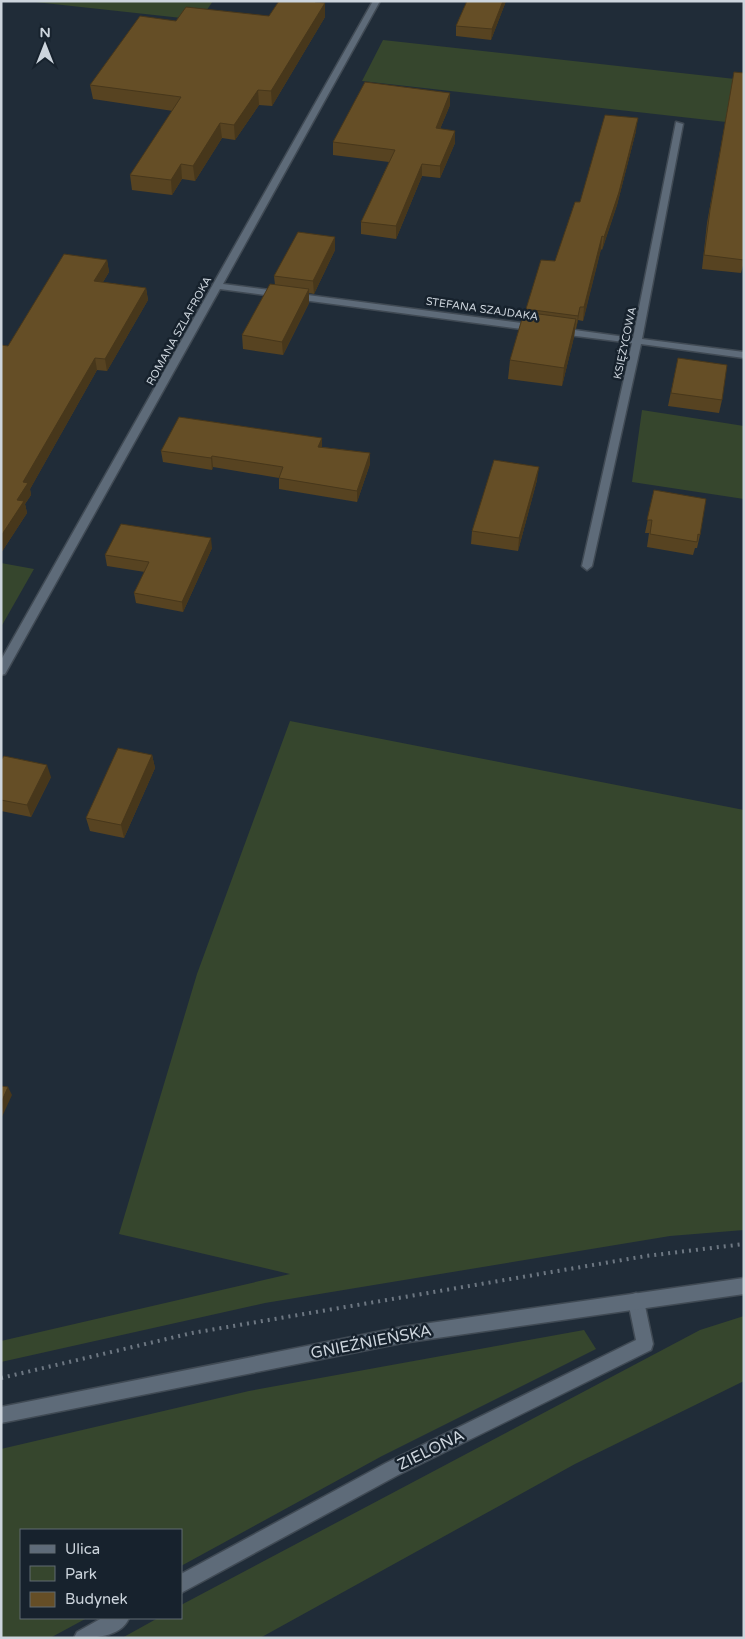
<svg xmlns="http://www.w3.org/2000/svg" width="745" height="1639" font-family="'Varela Round',sans-serif">
	<style>
		.green { fill: #36462d }
		.lines { fill: none; stroke-linecap: round; stroke-linejoin: round }
		.minor-casing { stroke: #404a54; stroke-width: 3 }
		.tertiary-casing { stroke: #404a54; stroke-width: 3 }
		.path { stroke: #6d7782; stroke-width: 4; stroke-dasharray: 2 5; stroke-linecap: butt }
		.minor { fill: #5e6b79; fill-rule: evenodd }
		.tertiary { fill: #5e6b79; fill-rule: evenodd }
		.wall { fill: #574321 }
		.shaded-wall { fill: #47371b }
		.building { fill: #654e26; stroke: #47371b }
		.labels { text-anchor: middle; dominant-baseline: central; stroke-width: 5; stroke-linejoin: round; paint-order: stroke }
		.far-street-label { font-size: 11px; fill: #cdd5dd; stroke: #17222d }
		.near-street-label { font-size: 16px; fill: #cdd5dd; stroke: #17222d }
	</style>
	<rect width="100%" height="100%" fill="#202c38"/>
	<path class="green" d="M26,1H213L200,20Z
		M383,40L744,80V124L362,81Z
		M642,410L744,426V499L632,482Z
		M1,563L34,569L1,627Z
		M290,721L744,810V1230L670,1236L265,1303L1,1362V1341L290,1274L119,1234L197,974Z
		M744,1316V1381L575,1464L260,1638H122L158,1618H181V1605L700,1330Z
		M584,1330L596,1349L382,1456L181,1566V1530H21V1618H87L50,1638H1V1449L249,1391Z"/>
	<g class="lines">
		<defs>
			<path id="minor" d="M373,1H380L223,284L537,325L542,328L537,331L220,289L5,674L1,675V660Z
				M676,122L683,124L642,339L744,352V358L641,344L592,566L587,570L582,566L632,343L560,334L555,331L560,328L633,338Z
				M636,1293L642,1295L644,1301L653,1344L651,1350L398,1475L181,1593V1574L386,1463L636,1340L628,1301L630,1295Z
				M102,1618H129C121,1638 92,1638 74,1638L77,1632Z"/>
			<path id="tertiary" d="M744,1278V1294L402,1343L1,1423V1407L402,1327Z"/>
		</defs>
		<use href="#minor" class="minor-casing"/>
		<use href="#tertiary" class="tertiary-casing"/>
		<path class="path" d="M1,1378L192,1333L646,1256L744,1244"/>
		<use href="#minor" class="minor"/>
		<use href="#tertiary" class="tertiary"/>
	</g>
	<path class="wall" d="M279,1H321L325,17L272,106L259,105L235,140L222,138L195,181L182,179L172,195L132,190L130,175L173,111L93,99L90,85L176,21L269,16Z
		M467,1H506L491,40L456,36V26Z
		M744,73V262L741,273L702,269L707,223L732,84Z
		M450,105L440,129L455,131V143L440,178L422,176L396,239L361,234V222L389,162L333,155V142Z
		M636,131L617,205L602,250L601,249L583,321L578,320L576,329H575L574,337L562,386L508,379L510,360L526,313V309L555,261L580,202Z
		M335,237V250L314,294L309,293V303L283,355L243,349L242,335L275,285L274,276Z
		M107,260L109,272L103,282L146,288L148,300L107,371L97,370L30,489L31,495L25,504L27,513L1,553V345L8,346Z
		M678,358L722,400L719,413L668,406Z
		M322,447L370,453V464L357,502L279,489V478L213,467L212,470L163,462L161,451Z
		M537,480L518,551L471,544L472,531Z
		M654,490L700,535L697,548H695L693,555L647,547L649,533H645Z
		M212,548L183,612L136,603L134,593L145,572L107,566L105,555Z
		M152,755L155,768L124,838L90,831L86,818Z
		M1,760L51,777L31,817L1,811Z"/>
	<path class="shaded-wall" d="M503,1H506L491,40L492,29Z
		M325,3V17L272,106L271,91Z
		M258,90L259,105L235,140L234,125Z
		M450,93V105L435,141L436,128Z
		M638,118L636,131L617,205L602,250L604,237Z
		M220,123L222,138L195,181L193,166Z
		M455,131V143L440,178V166Z
		M181,164L182,179L172,195L171,180Z
		M422,164V176L396,239V226Z
		M602,236L601,249L583,321L584,307Z
		M335,237V250L314,294L313,281Z
		M107,260L109,272L96,293L94,281Z
		M146,288L148,300L107,371L105,359Z
		M309,289V303L283,355L282,342Z
		M580,307L578,320L576,329L578,316Z
		M576,319L574,337L562,386L564,368Z
		M95,358L97,370L30,489L31,495L25,504L27,513L1,553V536L23,482Z
		M322,438V450L318,447Z
		M370,453V464L357,502V491Z
		M212,456L213,467L212,470L211,458Z
		M539,467L537,480L518,551L519,538Z
		M211,538L212,548L183,612L182,602Z
		M152,755L155,768L124,838L121,825Z
		M47,765L51,777L31,817L27,805Z
		M8,1087L12,1095L1,1119V1103Z"/>
	<path class="building" d="M279,1H315V2L325,3L271,91L258,90L234,125L220,123L193,166L181,164L171,180L130,175L181,97L90,85L140,16L176,21L186,7L269,16Z
		M467,1H503L492,29L456,26Z
		M734,72L744,73V260L704,255L710,210Z
		M365,82L450,93L436,128L455,131L440,166L422,164L396,226L361,222L395,150L333,142Z
		M605,115L638,118L619,192L604,237L602,236L584,307H580L578,316L526,309L541,260L555,261L575,202H580Z
		M298,232L335,237L313,281L274,276Z
		M64,254L107,260L94,281L146,288L105,359L95,358L23,482L28,483L17,500L24,501L1,536V345L8,346Z
		M270,284L309,289L282,342L242,335Z
		M524,312L576,319L564,368L510,360Z
		M678,358L727,365L722,400L671,393Z
		M179,417L322,438L318,447L370,453L357,491L279,478L283,467L212,456L211,458L161,451Z
		M494,460L539,467L519,538L472,531Z
		M654,490L706,499L700,535L698,534L697,542L650,534L652,520H647Z
		M121,524L211,538L182,602L134,593L149,562L105,555Z
		M118,748L152,755L121,825L86,818Z
		M4,756L47,765L27,805L1,800V760Z
		M1,1086L8,1087L1,1103Z"/>
	<g class="labels">
		<g class="far-street-label">
			<text transform="translate(482 309) rotate(8)">STEFANA SZAJDAKA</text>
			<text transform="translate(179 331) rotate(-61)">ROMANA SZLAFROKA</text>
			<text transform="translate(625 343) rotate(-78)">KSIĘŻYCOWA</text>
		</g>
		<g class="near-street-label">
			<text transform="translate(371 1342) rotate(-11)">GNIEŹNIEŃSKA</text>
			<text transform="translate(431 1450) rotate(-26)">ZIELONA</text>
		</g>
	</g>
	<rect width="745" height="1639" fill="none" stroke="#cdd5dd" stroke-width="5"/>
	<rect x="20" y="1529" width="162" height="90" fill="#17222d" stroke="#606a73"/>
	<rect x="30" y="1545" width="25" height="8" fill="#5e6b79" stroke="#606a73"/>
	<text x="65" y="1554" font-size="15" fill="#cdd5dd">Ulica</text>
	<rect x="30" y="1566" width="25" height="15" fill="#36462d" stroke="#606a73"/>
	<text x="65" y="1579" font-size="15" fill="#cdd5dd">Park</text>
	<rect x="30" y="1592" width="25" height="15" fill="#654e26" stroke="#606a73"/>
	<text x="65" y="1604" font-size="15" fill="#cdd5dd">Budynek</text>
	<g transform="translate(45 45)" stroke="#17222d" stroke-width="4" paint-order="stroke">
	<path d="M0-4L9 19L0 12L-9 19Z" fill="#cdd5dd"/>
	<text y="-8" font-size="14" font-weight="bold" text-anchor="middle" fill="#cdd5dd">N</text>
	</g>
</svg>
